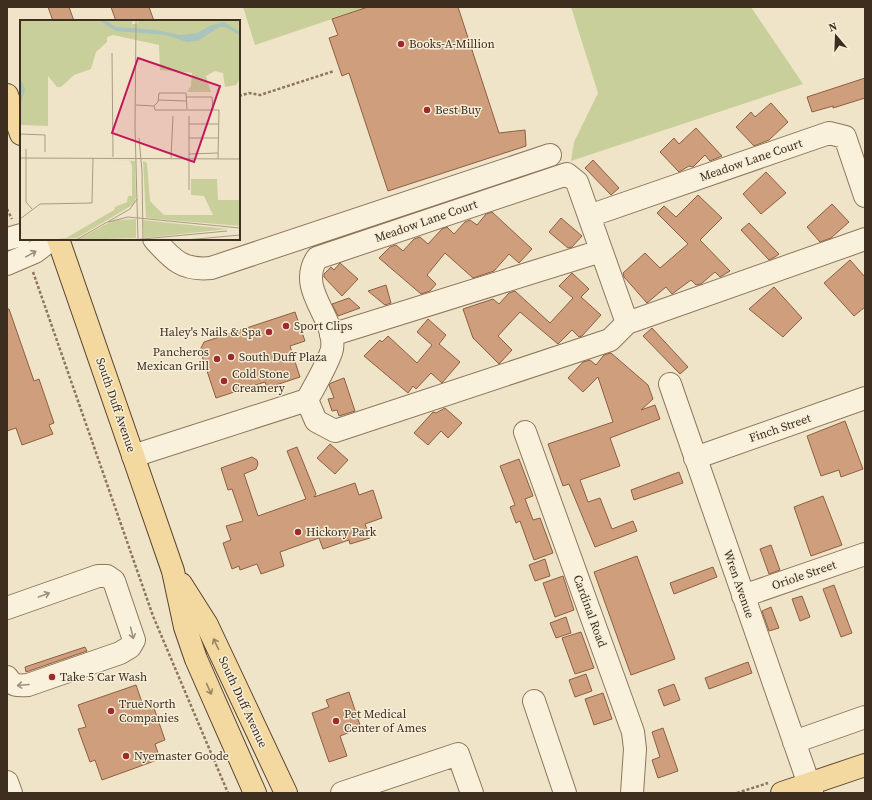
<svg xmlns="http://www.w3.org/2000/svg" width="872" height="800" font-family="'Source Serif 4',serif">
	<style>
		.green { fill: #c9cf9b }
		.building { fill: #cf9f7d; stroke: #8d5f41 }
		.lines { fill: none; stroke-linecap: round; stroke-linejoin: round }
		.minor-casing { stroke: #8d765c; stroke-width: 24 }
		.major-casing { stroke: #5b4430; stroke-width: 24 }
		.path { stroke: #8d765c; stroke-width: 2.5; stroke-dasharray: 3 2; stroke-linecap: butt }
		.minor { stroke: #faf1dc; stroke-width: 22 }
		.major { stroke: #f3d9a0; stroke-width: 22 }
		.oneway { stroke: #9c907e }
		.oneway2 { stroke: #988460 }
		.poi-dot { fill: #9e2a2b; stroke: #f7eed8; stroke-width: 1.5 }
		.labels { text-anchor: middle; dominant-baseline: central; stroke-width: 3; stroke-linejoin: round; paint-order: stroke }
		.poi-label { font-size: 12px; fill: #3d2e20; stroke: #f7eed8; text-anchor: start }
		.street-label { font-size: 12px; fill: #3d2e20; stroke: #f7eed8 }
		.inset-road { fill: none; stroke: #a89b85; stroke-width: 1 }
		.view { fill: #c2185b; fill-opacity: 0.15; stroke: #c2185b; stroke-width: 2 }
		.inset-edge { fill: none; stroke: #3d2e20; stroke-width: 2 }
	</style>
	<rect width="100%" height="100%" fill="#f0e4c8"/>
	<path class="green" d="M243,7H368L255,45Z
		M571,7H751L803,84L571,161L574,142L598,93Z"/>
	<path class="building" d="M48,7H69L74,21H53Z
		M111,7H149L154,21H116Z
		M368,7H458L499,133L525,130L526,146L388,191L349,73L342,76L329,38L338,35L332,19Z
		M865,78V98L833,108V106L812,112L807,97Z
		M771,103L788,122L769,140L754,146L736,127L751,112L755,117Z
		M696,128L722,156L710,161L705,155L693,167L689,166L679,172L660,152L674,138L679,144Z
		M593,160L619,188L611,195L585,168Z
		M766,172L786,193L761,214L743,194Z
		M698,195L722,218L700,240L730,271L720,277L715,272L701,284L696,285L691,280L672,294L666,287L647,303L624,277L623,273L645,253L660,268L688,244L657,213L664,206L676,217Z
		M832,204L849,222L831,238L820,242L807,227Z
		M492,212L532,249L519,263L509,254L494,271L473,278L445,253L427,275L436,284L430,291L421,294L379,258L390,247L396,245L403,251L414,239L420,237L428,244L442,229L447,227L454,234L465,222L470,220L477,225L486,214Z
		M561,218L582,236L572,247L568,248L549,232Z
		M749,223L779,254L775,257L769,260L741,230Z
		M850,260L865,277V307L854,316L824,283Z
		M340,263L358,279L342,296L324,277V274L331,267L334,270Z
		M572,273L589,289L581,297L601,315L582,336L579,337L572,330L558,344L520,312L498,336L512,350L499,364L473,338L463,309L493,299L499,304L509,293L515,291L550,323L573,298L559,286Z
		M386,285L391,303L385,305L368,291Z
		M774,287L802,318L783,337L749,309Z
		M349,298L360,308L338,316L332,304Z
		M7,309H9L34,381L39,379L54,423L49,425L53,434L22,445L16,428L7,431Z
		M295,312L305,341L290,346L300,377L267,388L265,382L216,398L200,350L204,342Z
		M428,319L446,335L439,344L460,362L442,383L431,373L416,389L413,386L408,393L364,356L380,340L382,342L388,336L417,363L432,345L417,332Z
		M652,328L688,367L680,374L643,336Z
		M611,353L648,385L653,399L641,410L655,405L660,419L610,438L620,466L580,480L588,502L600,498L612,529L633,521L637,531L595,547L569,484L563,486L548,444L613,422L598,377L583,392L568,378L583,362L590,360L596,365L604,355Z
		M344,378L355,411L339,416L337,410L332,411L328,399L334,398L329,385L331,383Z
		M445,408L462,423L448,438L441,431L428,445L414,433L433,412L436,413Z
		M845,421L863,469L841,477L839,470L821,476L807,436Z
		M330,444L348,460L335,474L317,458Z
		M297,447L316,494L314,497L355,483L359,495L373,490L382,518L365,524L370,538L350,544L349,540L323,549L319,538L280,552L284,566L261,574L257,564L240,570L239,566L232,569L223,543L231,540L226,526L243,521L232,489L228,490L221,468L252,457L257,460L258,464L256,469L244,474L258,516L306,499L287,451Z
		M519,459L533,496L525,499L533,520L540,518L553,553L534,560L520,521L516,523L510,507L515,505L500,466Z
		M679,472L683,483L634,500L631,490Z
		M823,496L842,545L811,556L794,507Z
		M771,545L780,570L769,574L760,549Z
		M637,556L675,659L631,675L594,572Z
		M545,559L550,576L535,581L529,565Z
		M713,567L717,577L674,594L670,583Z
		M563,576L574,610L555,617L543,583Z
		M834,585L852,633L841,637L823,589Z
		M802,596L810,617L800,621L792,599Z
		M771,607L779,628L769,631L762,611Z
		M566,617L571,633L556,638L550,623Z
		M581,632L594,668L575,674L562,638Z
		M85,647L87,651L26,672L25,667Z
		M748,662L752,673L709,689L705,678Z
		M586,674L592,691L575,697L569,680Z
		M674,684L680,700L664,706L658,690Z
		M136,685L144,708L153,705L165,740L155,744L160,759L102,780L95,760L90,762L78,729L86,727L78,705Z
		M349,692L361,728L340,736L347,756L329,762L312,713L329,707L326,700Z
		M603,693L612,719L594,725L585,699Z
		M663,728L678,771L658,778L652,760L660,757L652,732Z"/>
	<g class="lines">
		<defs>
			<path id="minor" d="M589,216L829,133L845,137L865,196
				M7,239L21,235
				M154,239C172,259 182,271 211,268L550,155
				M7,264L35,252L52,239
				M627,323L577,182L567,174L317,258C296,290 337,318 332,349C329,362 314,387 307,400L316,421L335,431L610,340L627,323L865,239
				M331,335L601,251
				M670,384L812,793
				M525,432L633,732L635,749L632,793
				M133,456L307,400
				M695,458L865,398
				M743,596L865,554
				M7,608L98,576H107L114,581L134,640L130,647L120,653L28,685C17,686 13,686 7,677
				M534,701L565,793
				M794,742L865,717
				M7,782L11,793
				M342,793L458,754L472,793"/>
			<path id="major" d="M7,95L21,134
				M58,239L173,571L185,627L196,659L255,793
				M181,584L207,625L286,793
				M782,793L865,765"/>
		</defs>
		<use href="#minor" class="minor-casing"/>
		<use href="#major" class="major-casing"/>
		<path class="path" d="M239,96L249,93L260,95L334,71
			M7,209L12,219
			M33,272L153,616L228,793
			M737,793L768,783"/>
		<use href="#minor" class="minor"/>
		<use href="#major" class="major"/>
	</g>
	<defs><path id="oneway-shaft" d="M-6 0H5M1.5-3L5.5 0L1.5 3" fill="none" stroke-width="1.6" stroke-linecap="round" stroke-linejoin="round"/></defs>
	<g class="oneway">
		<use href="#oneway-shaft" transform="translate(31 254) rotate(-29)"/>
		<use href="#oneway-shaft" transform="translate(44 595) rotate(-20)"/>
		<use href="#oneway-shaft" transform="translate(132 633) rotate(76)"/>
		<use href="#oneway-shaft" transform="translate(23 685) rotate(175)"/>
	</g>
	<g class="oneway2">
		<use href="#oneway-shaft" transform="translate(216 644) rotate(-116)"/>
		<use href="#oneway-shaft" transform="translate(209 689) rotate(66)"/>
	</g>
	<g class="poi-dot">
		<circle cx="401" cy="44" r="4"/>
		<circle cx="427" cy="110" r="4"/>
		<circle cx="286" cy="326" r="4"/>
		<circle cx="269" cy="332" r="4"/>
		<circle cx="231" cy="357" r="4"/>
		<circle cx="217" cy="359" r="4"/>
		<circle cx="224" cy="381" r="4"/>
		<circle cx="298" cy="532" r="4"/>
		<circle cx="52" cy="677" r="4"/>
		<circle cx="111" cy="711" r="4"/>
		<circle cx="336" cy="721" r="4"/>
		<circle cx="126" cy="756" r="4"/>
	</g>
	<g class="labels">
		<g class="poi-label">
			<text x="409" y="44">Books-A-Million</text>
			<text x="435" y="110">Best Buy</text>
			<text x="294" y="326">Sport Clips</text>
			<text x="261" y="332" text-anchor="end">Haley's Nails &amp; Spa</text>
			<text x="209" y="352" text-anchor="end">Pancheros<tspan x="209" dy="14">Mexican Grill</tspan></text>
			<text x="239" y="357">South Duff Plaza</text>
			<text x="232" y="374">Cold Stone<tspan x="232" dy="14">Creamery</tspan></text>
			<text x="306" y="532">Hickory Park</text>
			<text x="60" y="677">Take 5 Car Wash</text>
			<text x="119" y="704">TrueNorth<tspan x="119" dy="14">Companies</tspan></text>
			<text x="344" y="714">Pet Medical<tspan x="344" dy="14">Center of Ames</tspan></text>
			<text x="134" y="756">Nyemaster Goode</text>
		</g>
		<g class="street-label">
			<text transform="translate(751 160) rotate(-19)">Meadow Lane Court</text>
			<text transform="translate(426 221) rotate(-19)">Meadow Lane Court</text>
			<text transform="translate(116 405) rotate(71)">South Duff Avenue</text>
			<text transform="translate(780 428) rotate(-19)">Finch Street</text>
			<text transform="translate(804 575) rotate(-19)">Oriole Street</text>
			<text transform="translate(739 584) rotate(71)">Wren Avenue</text>
			<text transform="translate(590 611) rotate(70)">Cardinal Road</text>
			<text transform="translate(243 702) rotate(65)">South Duff Avenue</text>
		</g>
	</g>
	<g transform="translate(20 20)">
		<rect width="220" height="220" fill="#f0e4c8"/>
		<path d="M0,0H113L112,4H117L118,1L220,0V58L216,65L205,67L203,53L195,51L186,56L191,72H167L171,66L172,53L140,50L139,25L93,15L87,17V22L76,32L71,49L54,55L41,67H37L28,56V106L0,105ZM90,140L115,141L116,177L114,184L57,218L29,220L46,218L94,190L95,187L107,182L108,176H112V146L110,141ZM123,141L127,143L130,181L144,195H193L184,176L171,175V159H197L198,180H220V206L126,198ZM116,199V218L57,220L94,200ZM123,200L208,209L124,218Z" fill="#c9cf9b"/>
		<path d="M78,0H85L96,7L136,10L160,15L177,13L192,5L204,2L220,12V15L205,7H199L178,21L167,22L146,15L96,11ZM0,58L5,69L0,87Z" fill="#a9c4bc"/>
		<path class="inset-road" d="M116,0L115,107L118,220M92,33L93,137M166,77H192L193,89M138,80L166,81M116,85L134,86M167,89L166,73H139L138,82L134,86L135,90H199L198,139M169,96V170M169,104H198M0,114L25,115V132M119,118L122,151L123,220M169,118H198M6,129V182L12,189M169,134L198,133M0,138L220,139M151,138L153,96M0,199L20,184L72,183L73,138M88,202L108,197L220,208M56,220L110,189L117,179M112,220L207,211M166,220L220,215"/>
		<path class="view" d="M118,38L200,66L174,142L92,113Z"/>
		<rect width="220" height="220" class="inset-edge"/>
	</g>
	<rect width="872" height="800" fill="none" stroke="#3d2e20" stroke-width="16"/>
	<g transform="translate(836 36) rotate(341)" stroke="#f7eed8" stroke-width="3" paint-order="stroke">
	<path d="M0-3L7 15L0 10L-7 15Z" fill="#3d2e20"/>
	<text y="-6" font-size="11" font-weight="bold" text-anchor="middle" fill="#3d2e20">N</text>
	</g>
</svg>
